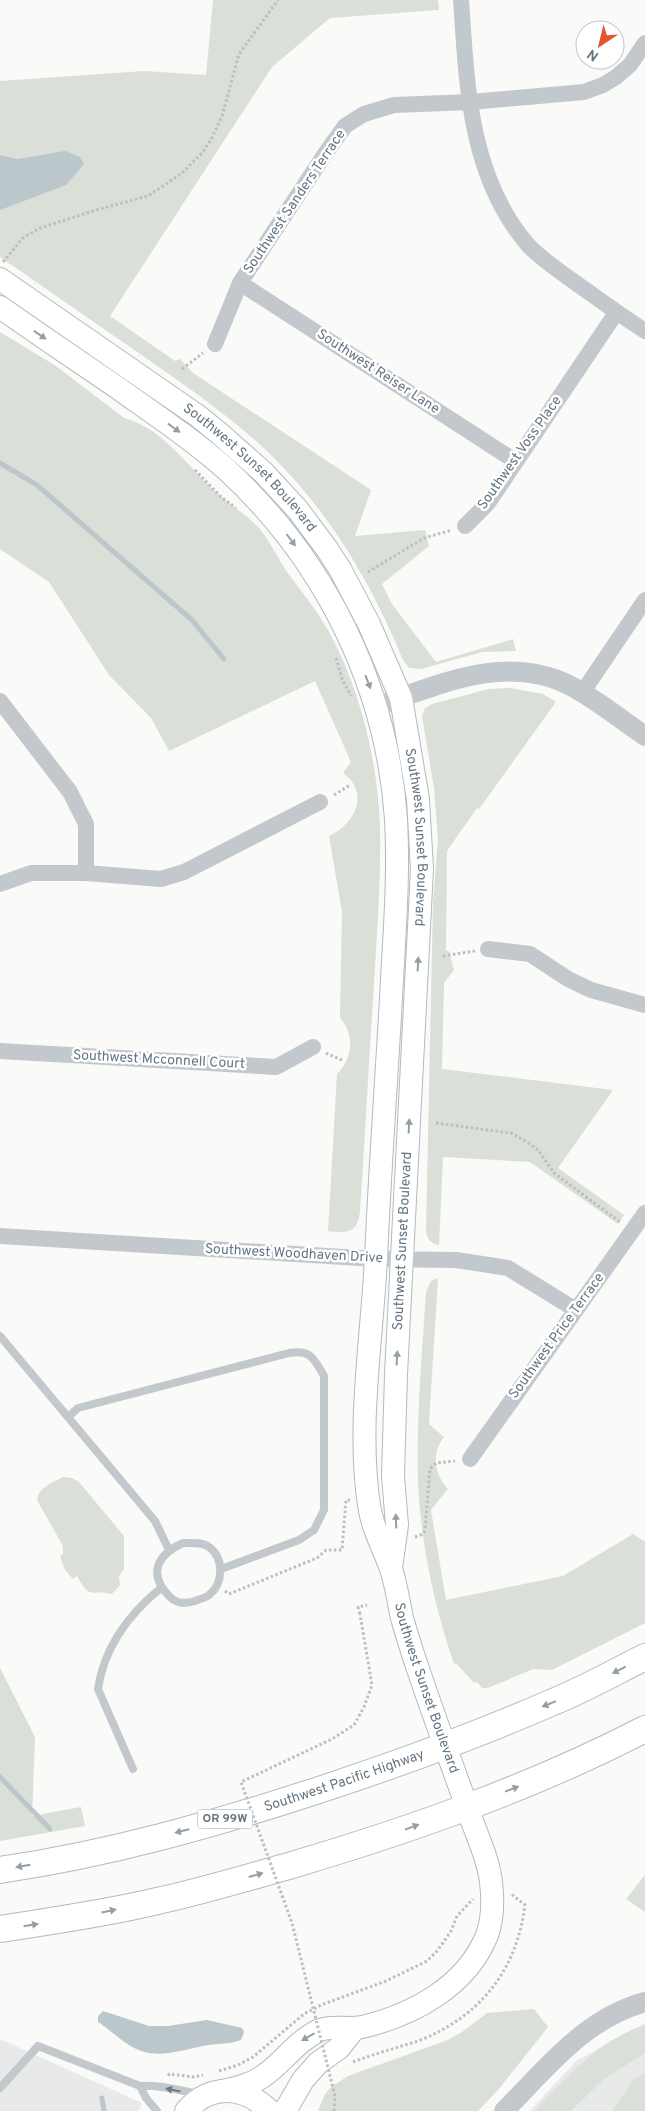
<svg xmlns="http://www.w3.org/2000/svg" width="645" height="2111" font-family="Overpass,sans-serif">
	<style>
		.built { fill: #e8e9e9 }
		.green { fill: #dadfd7 }
		.water { fill: #bbc7cb }
		.lines { fill: none; stroke-linecap: round; stroke-linejoin: round }
		.stream { stroke: #bbc7cb; stroke-width: 5 }
		.secondary-casing { stroke: #b3babf; stroke-width: 24 }
		.trunk-casing { stroke: #b4b9bd; stroke-width: 28 }
		.path { stroke: #bbbfc2; stroke-width: 3; stroke-dasharray: 2.5 2.5; stroke-linecap: butt }
		.service { stroke: #c3c8cc; stroke-width: 8 }
		.minor { stroke: #c3c8cc; stroke-width: 16 }
		.tertiary { stroke: #c3c8cc; stroke-width: 20 }
		.secondary { stroke: #fff; stroke-width: 22 }
		.trunk { stroke: #fff; stroke-width: 26 }
		.path-bridge { stroke: #bbbfc2; stroke-width: 3; stroke-dasharray: 2.5 2.5; stroke-linecap: butt }
		.oneway { fill: #939fa8 }
		.oneway2 { fill: #6a7a87 }
		.labels { text-anchor: middle; dominant-baseline: central; stroke-width: 5; stroke-linejoin: round; paint-order: stroke }
		.shield { fill: #fff; stroke: #939fa8; stroke-width: 1 }
		.shield-label { font-size: 12px; font-weight: bold; fill: #657683 }
		.street-label { font-size: 14px; fill: #657683; stroke: #fff }
	</style>
	<rect width="100%" height="100%" fill="#fafaf8"/>
	<path class="built" d="M645,2023V2111H530L576,2061Z
		M0,2039L142,2103L138,2111H0Z"/>
	<path class="green" d="M213,0H438L439,10L330,18L272,67L110,316L175,361L180,359L193,373L371,490L355,536L425,530L429,546L382,584L392,604L436,662L513,639L516,651L482,652L421,669L409,668L403,660C372,584 330,513 271,455C232,417 187,387 143,356C95,323 48,290 0,257V81L144,71L206,75Z
		M0,332L56,366L124,418C163,428 188,467 217,493C230,505 246,514 258,527C270,541 277,557 287,572C301,591 316,609 328,630C360,688 378,761 380,828C381,880 377,932 374,984C369,1060 365,1135 360,1211C358,1232 348,1234 328,1231L337,1074C353,1058 355,1035 340,1018L342,912L329,836C354,825 371,793 343,773L351,762L315,681L169,751L151,718L109,675L49,582L0,549Z
		M510,688L543,694L556,702L479,809L477,808L447,851L446,951H449L454,970L444,983L442,1069L613,1090L558,1168L624,1215L618,1224L530,1162L443,1157L439,1245C431,1244 427,1239 426,1231L433,902L438,839L434,788L422,716L425,708L432,704L489,689Z
		M438,1278L429,1424L444,1437C431,1453 434,1474 448,1489L431,1510L446,1600L563,1576L633,1534L645,1542V1623L552,1670L533,1669L488,1688H482L477,1682L474,1683L456,1663L454,1664C434,1605 421,1545 418,1482C416,1419 422,1355 426,1292L431,1281Z
		M63,1477L72,1478L79,1482L124,1536V1569L119,1576L120,1585L112,1594C90,1589 91,1601 77,1576L73,1579L65,1570L60,1556L63,1554V1546L37,1500C39,1487 52,1483 63,1477Z
		M0,1668L35,1737L32,1816L81,1807L85,1826L0,1841Z
		M645,1875V1912L626,1899Z
		M534,2009L548,2027L498,2090L478,2111H318L324,2096L331,2087L348,2076L448,2040L462,2032L487,2013Z
		M645,2025V2053L604,2079L571,2111H534C568,2077 598,2040 645,2025Z
		M645,2072V2111H612L633,2081Z"/>
	<path class="water" d="M65,151L80,157L84,164L66,185L0,210V155L18,159Z
		M103,2011L149,2026H168L207,2020L242,2028L244,2032L241,2040C228,2045 216,2043 203,2046C177,2051 153,2061 129,2045C118,2038 109,2029 98,2022V2016Z"/>
	<g class="lines">
		<path class="stream" d="M0,463L37,485L192,620L224,659
			M0,1777L50,1829
			M102,2098L104,2111"/>
		<defs>
			<g id="secondary">
				<path id="s1" d="M0,279L198,416L220,434L263,472L298,510L327,549L340,569L369,624L401,698L418,799L422,869L396,1374L393,1476L397,1525L391,1568"/>
				<path id="s2" d="M0,307C38,334 77,360 115,386C153,413 192,439 227,470C325,561 387,685 396,819C399,872 395,926 392,980C387,1073 380,1166 376,1258C372,1339 357,1425 369,1505C372,1527 382,1545 390,1566C396,1582 398,1600 402,1618C407,1635 412,1652 418,1669C435,1720 454,1770 472,1821C479,1840 489,1862 491,1882C493,1899 493,1919 487,1935C467,1986 413,2015 362,2027C348,2030 333,2025 320,2030C296,2041 283,2063 262,2077C250,2085 236,2088 222,2091"/>
				<path d="M186,2111C211,2083 244,2086 270,2111"/>
				<path d="M285,2111L303,2080L318,2063L339,2048L354,2029"/>
			</g>
			<g id="trunk">
				<path id="s3" d="M0,1870C109,1854 215,1824 319,1790C398,1764 477,1735 553,1702C585,1689 615,1672 645,1657"/>
				<path d="M0,1929C51,1921 102,1914 153,1902C200,1892 246,1878 292,1865C413,1829 533,1787 645,1729"/>
			</g>
		</defs>
		<use href="#secondary" class="secondary-casing"/>
		<use href="#trunk" class="trunk-casing"/>
		<path class="path" d="M3,262L23,238L40,228L96,210L148,196L182,173L202,153L212,138L222,116L239,54L278,0
			M182,369L203,353
			M195,470L221,497L236,508
			M368,572L424,538L452,530
			M336,658L342,679L351,696
			M334,795L350,785
			M443,956L475,951
			M326,1053L344,1061
			M436,1123L511,1133L527,1142L538,1150L554,1173L620,1222
			M415,1537L423,1534L425,1530L430,1469L436,1463L455,1461
			M225,1591L229,1594L317,1558L326,1550H342L346,1500H350
			M360,1614L358,1607L367,1605
			M353,2062C374,2054 396,2048 418,2041C480,2017 517,1970 525,1905L510,1893
			M219,2071L238,2065L253,2057L304,2014L321,2005L386,1981L427,1961L438,1950L451,1931L457,1916L473,1899
			M169,2076V2074L194,2077L203,2075"/>
		<path class="service" d="M0,1336L155,1521L169,1550
			M68,1417L78,1408L289,1353C311,1349 314,1359 324,1376V1510L314,1530L299,1540L221,1569
			M183,1543C192,1543 202,1542 209,1547C225,1559 223,1584 209,1595C206,1598 199,1599 195,1601C186,1604 177,1604 170,1597C147,1574 157,1555 183,1543Z
			M133,1769L98,1689C104,1647 130,1613 162,1587
			M140,2086L146,2098L157,2111
			M0,2088L38,2046L140,2086C160,2084 180,2091 200,2094"/>
		<path class="minor" d="M461,0C467,86 469,176 528,245C541,259 558,270 573,281C597,298 620,315 645,331
			M240,283L515,461
			M215,344L240,283L325,154L345,126L364,114L394,105L471,102L584,92L603,85L616,77L630,65L645,43
			M465,526L488,503L616,313
			M582,693L645,600
			M0,701L70,792L86,824V873
			M0,884L31,873H86L161,879L184,872L320,802
			M488,949L530,954L568,979L591,990L645,1005
			M0,1051L276,1067L313,1047
			M0,1236L376,1259L456,1260L508,1268L576,1310
			M470,1459L645,1213"/>
		<path class="tertiary" d="M377,706C439,685 504,653 569,685C596,699 620,719 645,736
			M504,2111C546,2069 585,2018 645,2002"/>
		<use href="#secondary" class="secondary"/>
		<use href="#trunk" class="trunk"/>
		<path class="path-bridge" d="M334,2111L335,2096L292,1923L241,1782L332,1739L354,1725L364,1707L372,1685L360,1614"/>
	</g>
	<defs><path id="oneway-solid" d="M-6-.8H1V-3.2L6.5 0L1 3.2V.8H-6Z" transform="scale(1.25)"/></defs>
	<g class="oneway">
		<use href="#oneway-solid" transform="translate(40 335) rotate(34)"/>
		<use href="#oneway-solid" transform="translate(174 428) rotate(36)"/>
		<use href="#oneway-solid" transform="translate(291 540) rotate(53)"/>
		<use href="#oneway-solid" transform="translate(368 682) rotate(69)"/>
		<use href="#oneway-solid" transform="translate(418 964) rotate(-87)"/>
		<use href="#oneway-solid" transform="translate(409 1126) rotate(-87)"/>
		<use href="#oneway-solid" transform="translate(397 1358) rotate(-87)"/>
		<use href="#oneway-solid" transform="translate(396 1521) rotate(-92)"/>
		<use href="#oneway-solid" transform="translate(619 1670) rotate(153)"/>
		<use href="#oneway-solid" transform="translate(549 1704) rotate(158)"/>
		<use href="#oneway-solid" transform="translate(512 1789) rotate(-21)"/>
		<use href="#oneway-solid" transform="translate(412 1827) rotate(-20)"/>
		<use href="#oneway-solid" transform="translate(182 1831) rotate(166)"/>
		<use href="#oneway-solid" transform="translate(23 1866) rotate(170)"/>
		<use href="#oneway-solid" transform="translate(256 1875) rotate(-16)"/>
		<use href="#oneway-solid" transform="translate(109 1911) rotate(-12)"/>
		<use href="#oneway-solid" transform="translate(31 1925) rotate(-9)"/>
		<use href="#oneway-solid" transform="translate(308 2037) rotate(150)"/>
	</g>
	<use class="oneway2" href="#oneway-solid" transform="translate(173 2090) rotate(-168)"/>
	<g class="labels">
		<rect class="shield" x="197.5" y="1809.5" width="55" height="19" rx="4"/>
		<g class="shield-label">
			<text x="225" y="1819">OR 99W</text>
		</g>
		<g class="street-label">
			<text transform="translate(295 202) rotate(-56)">Southwest Sanders Terrace</text>
			<text transform="translate(378 372) rotate(33)">Southwest Reiser Lane</text>
			<text transform="translate(520 453) rotate(-55)">Southwest Voss Place</text>
			<text stroke="none"><textPath href="#s1" startOffset="314">Southwest Sunset Boulevard</textPath></text>
			<text stroke="none"><textPath href="#s1" startOffset="734">Southwest Sunset Boulevard</textPath></text>
			<text transform="translate(159 1060) rotate(3)">Southwest Mcconnell Court</text>
			<text transform="translate(403 1241) rotate(-87)">Southwest Sunset Boulevard</text>
			<text transform="translate(294 1254) rotate(3)">Southwest Woodhaven Drive</text>
			<text transform="translate(557 1336) rotate(-54)">Southwest Price Terrace</text>
			<text stroke="none"><textPath href="#s2" startOffset="1556">Southwest Sunset Boulevard</textPath></text>
			<text stroke="none"><textPath href="#s3" startOffset="356">Southwest Pacific Highway</textPath></text>
		</g>
	</g>
	<g transform="translate(600 45) rotate(215)"><circle r="24" fill="#ffffff" stroke="#c1c8cd"/>
	<path d="M0-4L9 19L0 12L-9 19Z" fill="#e4572e"/>
	<text y="-8" font-size="14" font-weight="bold" text-anchor="middle" fill="#657683">N</text>
	</g>
</svg>
